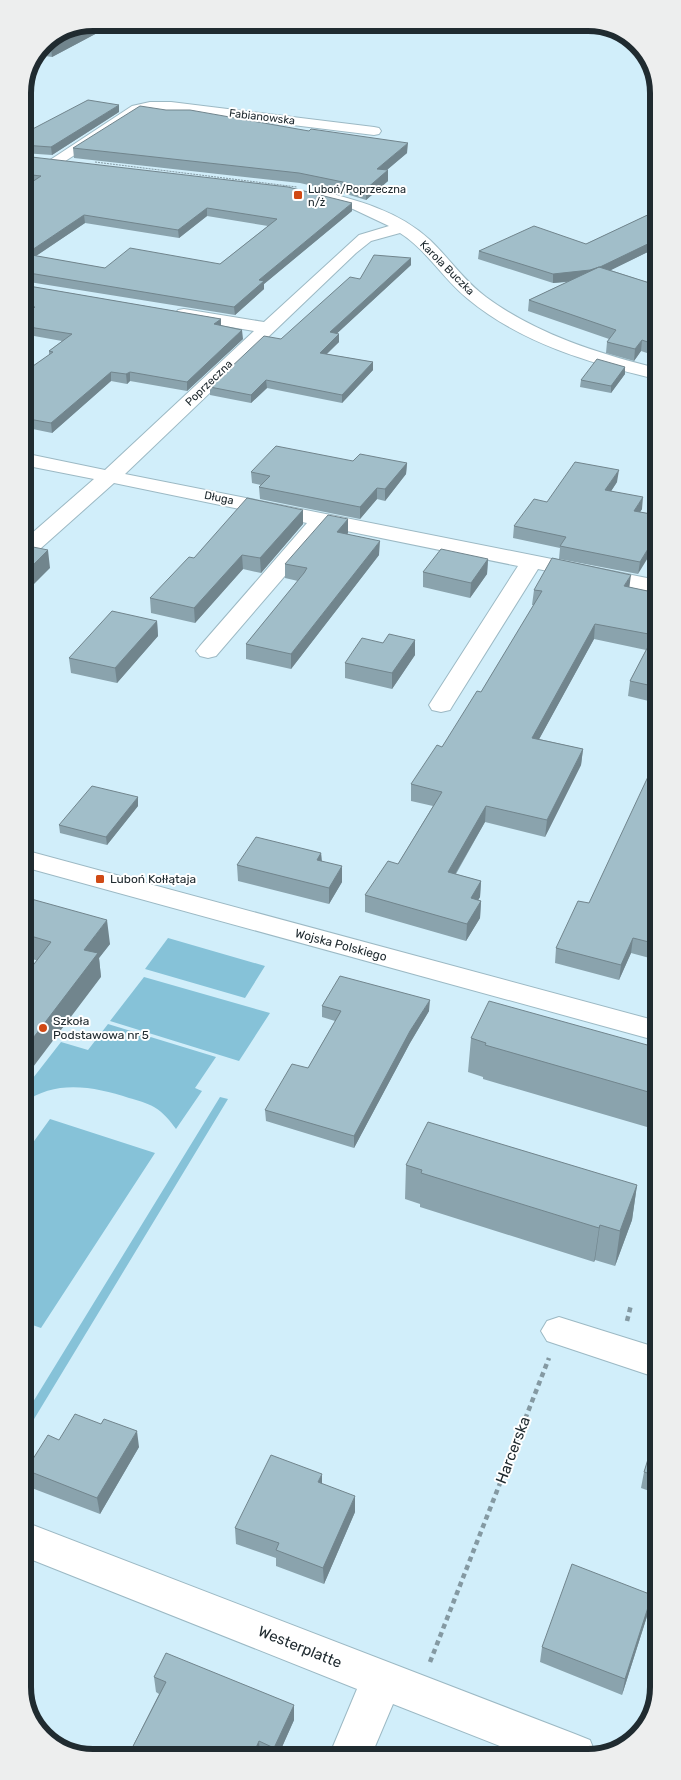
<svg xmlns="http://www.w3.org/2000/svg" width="681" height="1780" font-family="Rubik,sans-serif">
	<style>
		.green { fill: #86c2d8 }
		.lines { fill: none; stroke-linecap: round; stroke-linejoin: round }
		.minor-casing { stroke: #9cb9c4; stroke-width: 2 }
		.path-far1 { stroke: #8499a2; stroke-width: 1; stroke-dasharray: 2 1; stroke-linecap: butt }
		.path { stroke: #8499a2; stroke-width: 4.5; stroke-dasharray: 5 4; stroke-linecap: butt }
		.minor { fill: #fff; fill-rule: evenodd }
		.wall { fill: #8aa3ad; fill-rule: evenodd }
		.shaded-wall { fill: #71858d }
		.building { fill: #a1bec9; stroke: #71858d; fill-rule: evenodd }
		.poi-dot { fill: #d04914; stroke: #fff; stroke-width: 2 }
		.labels { text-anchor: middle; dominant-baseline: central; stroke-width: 4; stroke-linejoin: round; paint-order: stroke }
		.far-street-label { font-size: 11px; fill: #202b30; stroke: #fff }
		.far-poi-label { font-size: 11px; fill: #202b30; stroke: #fff; text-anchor: start }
		.poi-label { font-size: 12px; fill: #202b30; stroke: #fff; text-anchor: start }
		.street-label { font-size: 12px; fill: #202b30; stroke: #fff }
		.near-street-label { font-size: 15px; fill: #202b30; stroke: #fff }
		.rim { fill: none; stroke: #202b30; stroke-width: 6 }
	</style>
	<rect width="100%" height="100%" fill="#d1eefa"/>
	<path class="green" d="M168,938L265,966L245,998L145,969Z
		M144,977L270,1013L239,1061L110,1021Z
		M108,1024L216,1057L195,1088L202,1091L176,1129C170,1121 164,1113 154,1107C147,1103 137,1100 129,1098C95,1087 55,1079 24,1103V1086L26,1087L61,1042L88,1050Z
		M220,1097L228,1099L25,1434V1415Z
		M50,1119L155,1153L41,1328L24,1322V1155Z"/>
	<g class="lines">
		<defs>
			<path id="minor" d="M150,102H171L374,127L379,128L381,131L379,134L374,135L171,110L142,112L59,165H49L47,162L132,106Z
				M317,190C357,200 399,211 430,240C450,259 463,280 486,297C536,334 597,353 656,368V379C590,363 521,343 468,299C443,279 427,250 400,233L371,241L356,253L125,474L657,580V594L538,569L453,705L450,710L441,712L432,710L429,705L518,566L327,527L216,656L208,658L200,656L196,651L200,646L307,523L114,483L31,557L23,558V541L94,479L23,465V453L105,470L254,331L178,318L175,314L178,310L184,309L264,322L359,235L389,226L353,209L312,198L309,195L312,192Z
				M24,850L657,1021L658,1041L24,867Z
				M559,1317L658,1348V1378L547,1341L541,1331L547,1321Z
				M25,1522L575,1734L590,1740L596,1755H523L393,1704L371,1756H329L357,1689L25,1557Z"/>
		</defs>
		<use href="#minor" class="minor-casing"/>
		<path class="path-far1" d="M23,154L34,155
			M95,162L297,187"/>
		<path class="path" d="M627,1321L631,1305
			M430,1662L549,1358"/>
		<use href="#minor" class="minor"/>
	</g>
	<path class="wall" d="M93,22L116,23L52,57L38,55L43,43Z
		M119,112L52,155L23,153V134Z
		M73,148L407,153L387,170L388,181L366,200L343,193L300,183L74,158Z
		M23,156L352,211L264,284V289L235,315L23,281V188L31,183L23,182ZM207,216L268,226L220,264L105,268L36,256L85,223L179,238Z
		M656,211V248L610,270L656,285V356L641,351L634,361L606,353L607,342L609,339L528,311L529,300L567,282L553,283L478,259L479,251L586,244Z
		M411,258V265L337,333L339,342L327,354L373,362V370L342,403L267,388L251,403L210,395V387L281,339Z
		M23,285L221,319V326L243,339L187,391L130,381L127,384L111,381L52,433L23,427V373L49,355V351L62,341L23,334V318L27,314H23Z
		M625,367V374L611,393L580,387L581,380Z
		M353,461L407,463L406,474L385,501L377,499L360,519L260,499L259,487L261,485L252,483L251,472Z
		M617,482L611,491L642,509L640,512L657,515L638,574L559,559L560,548L513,538L514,526L547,502Z
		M303,510V524L261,573L243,569L195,623L151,613L150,598L194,558Z
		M348,519V533L347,534L379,555L291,669L246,659V644L298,581L285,578V564Z
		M488,559L487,574L470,598L423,587V572Z
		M629,587L657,593V703L628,696L630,681L646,650L594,639L539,739L583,749L581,765L545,837L485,822L456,874L481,881L480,897L478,900L481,901L480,918L466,941L365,912V895L398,864L433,806L411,801V784L442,747L481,692L534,605H532L534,590Z
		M157,621L158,636L117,683L71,673L69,658Z
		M415,640V655L392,689L345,678V663L383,643Z
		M138,806L107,845L60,833L59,825Z
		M321,853L322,861L342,882L329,904L238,881L237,865Z
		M657,895L656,897H657V960L631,953L619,980L555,963L556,948L589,903Z
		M24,897L110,944L99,958L101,977L24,957Z
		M322,1006L429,1011L410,1043L354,1148L266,1121L265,1110L308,1068L335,1021L322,1017Z
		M471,1038L658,1048V1128L648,1125L647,1127L483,1079V1077L468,1072Z
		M406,1165L637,1185L632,1220L615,1266L595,1260L594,1262L420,1207V1204L405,1199Z
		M101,1424L139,1447L100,1514L29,1487L26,1470L59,1440Z
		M658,1427V1494L641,1488L644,1472Z
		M355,1512L324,1584L276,1566V1558L236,1544L235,1528Z
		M649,1610L622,1695L540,1662L542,1647Z
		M154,1677L294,1720L278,1756L129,1757V1754L159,1694L156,1692Z"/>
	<path class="shaded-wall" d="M98,22L116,23L52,57L51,48Z
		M119,105V112L52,155L51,147Z
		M408,143L407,153L376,179L377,169Z
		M388,170V181L366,200V189Z
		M352,203V211L264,284V289L235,315L234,307L259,280Z
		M207,208V216L179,238L178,230Z
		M84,215L85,223L27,262L26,254Z
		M656,240V248L593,279L553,283V274Z
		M411,258V265L330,340V332Z
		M221,319V327L214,324Z
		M242,330L243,339L187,391V382Z
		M339,334V342L320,360V353Z
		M642,340L641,351L634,361L635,349Z
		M373,362V370L342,403V395Z
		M625,367V374L611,393V386Z
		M111,372V381L52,433L51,423Z
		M130,372V381L127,384L126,374Z
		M266,380L267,388L251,403V395Z
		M407,463L406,474L385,501V489Z
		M619,470L617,482L604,502L605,490Z
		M377,488V499L360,519V507Z
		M643,497L642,509L633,523L634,511Z
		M303,510V524L261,573L260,558Z
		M348,519V533L337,546V532Z
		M657,534V543L638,574L640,562Z
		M380,541L379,555L291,669V654Z
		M48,550L50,568L23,595V575Z
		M242,555L243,569L195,623L194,608Z
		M488,559L487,574L470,598L471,583Z
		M631,575L629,590L624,586Z
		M157,621L158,636L117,683L115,668Z
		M595,624L594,639L531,754L532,738Z
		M30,640L33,658L23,667V647Z
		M415,640V655L392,689V673Z
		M583,749L581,765L545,837L547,820Z
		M138,797V806L107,845L106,837Z
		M486,806L485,822L447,888L448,872Z
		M321,853L322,869L317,860Z
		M342,866V882L329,904V888Z
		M481,881L480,897L470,914L471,898Z
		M657,885V895L650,912L652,896Z
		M481,901L480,918L466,941L467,924Z
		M107,920L110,944L99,958L101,977L24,1079V1050L84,950Z
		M633,938L631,953L619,980L621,965Z
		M430,1000L429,1011L410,1043L354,1148V1136L410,1031Z
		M653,1090L648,1125L647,1127L652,1093Z
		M637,1185L632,1220L615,1266L620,1231Z
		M600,1225L595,1260L594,1262L599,1228Z
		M137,1431L139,1447L100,1514L97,1498Z
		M322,1474V1490L318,1482Z
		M355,1496V1512L324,1584L323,1568Z
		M652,1595L649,1610L622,1695L625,1679Z
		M294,1705V1720L278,1756H275L274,1748Z
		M259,1741L260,1757H252Z"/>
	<path class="building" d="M93,22H98L51,48L42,47L43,43Z
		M88,100L119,105L51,147L23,145V134Z
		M140,106L166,110H190L309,131L311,129L408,143L377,169L388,170L366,189L343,182L299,173L73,148Z
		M23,156L288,187L352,203L259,280L264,281L234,307L23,272V188L41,176L23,174ZM207,208L277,219L220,264L130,248L105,268L26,254L84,215L178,230Z
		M656,211V240L600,267H599L590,270L553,274L479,251L534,226L586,244Z
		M374,255L411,258L330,332L339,334L320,353L373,362L342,395L266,380L251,395L210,387L264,336L281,339L350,277L360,279Z
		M599,267L656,285V345L642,340L635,349L607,342L616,330L529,300Z
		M23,285L221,319L214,324L242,330L187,382L130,372L126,374L111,372L51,423L23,418V373L53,352L49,351L72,334L23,326V318L35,307L23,305Z
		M597,359L625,367L611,386L581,380Z
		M276,446L353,461L360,454L407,463L385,489L377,488L360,507L259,487L270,476L251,472Z
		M575,462L619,470L605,490L643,497L634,511L657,515V534L640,562L560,546L566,537L514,526L534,499L547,502Z
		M247,498L303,510L260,558L242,555L194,608L150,598L189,557L194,558Z
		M328,515L348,519L337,532L380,541L291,654L246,644L304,573L307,568L285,564Z
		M23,545L48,550L23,575Z
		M441,549L488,559L471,583L423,572Z
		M552,558L631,575L624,586L657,593V687L630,681L654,635L595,624L532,738L583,749L547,820L486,806L448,872L481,881L471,898L481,901L467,924L365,895L388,861L398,864L442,792L411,784L437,745L442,747L477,691L481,692L542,591L534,590Z
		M112,611L157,621L115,668L69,658Z
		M389,634L415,640L392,673L345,663L362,638L383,643Z
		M23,638L30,640L23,647Z
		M653,766L657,767V885L652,896L657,897V944L633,938L621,965L556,948L578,901L589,903Z
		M92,786L138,797L106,837L59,825Z
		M256,837L321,853L317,860L342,866L329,888L237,865Z
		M24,897L107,920L84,950L98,953L24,1050V977L51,942L24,934Z
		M340,976L430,1000L410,1031L354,1136L265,1110L292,1064L308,1068L341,1011L322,1006Z
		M489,1001L658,1048V1092L653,1090L652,1093L485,1045L486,1043L471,1038Z
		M428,1122L637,1185L620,1231L600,1225L599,1228L421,1173L422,1170L406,1165Z
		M75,1414L101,1424L104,1419L137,1431L97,1498L26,1470L48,1435L59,1440Z
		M658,1427V1476L644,1472Z
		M271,1455L322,1474L318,1482L355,1496L323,1568L276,1550L279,1543L235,1528Z
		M572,1564L652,1595L625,1679L542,1647Z
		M166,1653L294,1705L274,1748L259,1741L252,1757H136L129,1754L166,1682L154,1677Z
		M431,1750L446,1756H428Z"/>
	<g class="poi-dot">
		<rect x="293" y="190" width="10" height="10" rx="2.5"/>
		<rect x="95" y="874" width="10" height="10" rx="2.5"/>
		<circle cx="43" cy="1028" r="5"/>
	</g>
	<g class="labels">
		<g class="far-street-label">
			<text transform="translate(262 117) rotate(7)">Fabianowska</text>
			<text transform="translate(447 268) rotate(45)">Karola Buczka</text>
			<text transform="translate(209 383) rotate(-44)">Poprzeczna</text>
			<text transform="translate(219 498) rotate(11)">Długa</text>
		</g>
		<g class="far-poi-label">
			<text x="308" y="189">Luboń/Poprzeczna<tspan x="308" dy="13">n/ż</tspan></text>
		</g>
		<g class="poi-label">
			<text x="110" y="879">Luboń Kołłątaja</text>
			<text x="53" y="1021">Szkoła<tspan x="53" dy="14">Podstawowa nr 5</tspan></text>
		</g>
		<g class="street-label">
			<text transform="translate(341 945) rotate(15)">Wojska Polskiego</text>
		</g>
		<g class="near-street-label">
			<text transform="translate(513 1450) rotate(-69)">Harcerska</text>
			<text transform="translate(300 1647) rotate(22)">Westerplatte</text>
		</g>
	</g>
	<path d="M0 0H681V1780H0ZM93 31H588A62 62 0 0 1 650 93V1687A62 62 0 0 1 588 1749H93A62 62 0 0 1 31 1687V93A62 62 0 0 1 93 31Z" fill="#edeeee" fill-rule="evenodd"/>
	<path class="rim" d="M93 31H588A62 62 0 0 1 650 93V1687A62 62 0 0 1 588 1749H93A62 62 0 0 1 31 1687V93A62 62 0 0 1 93 31Z"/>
</svg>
